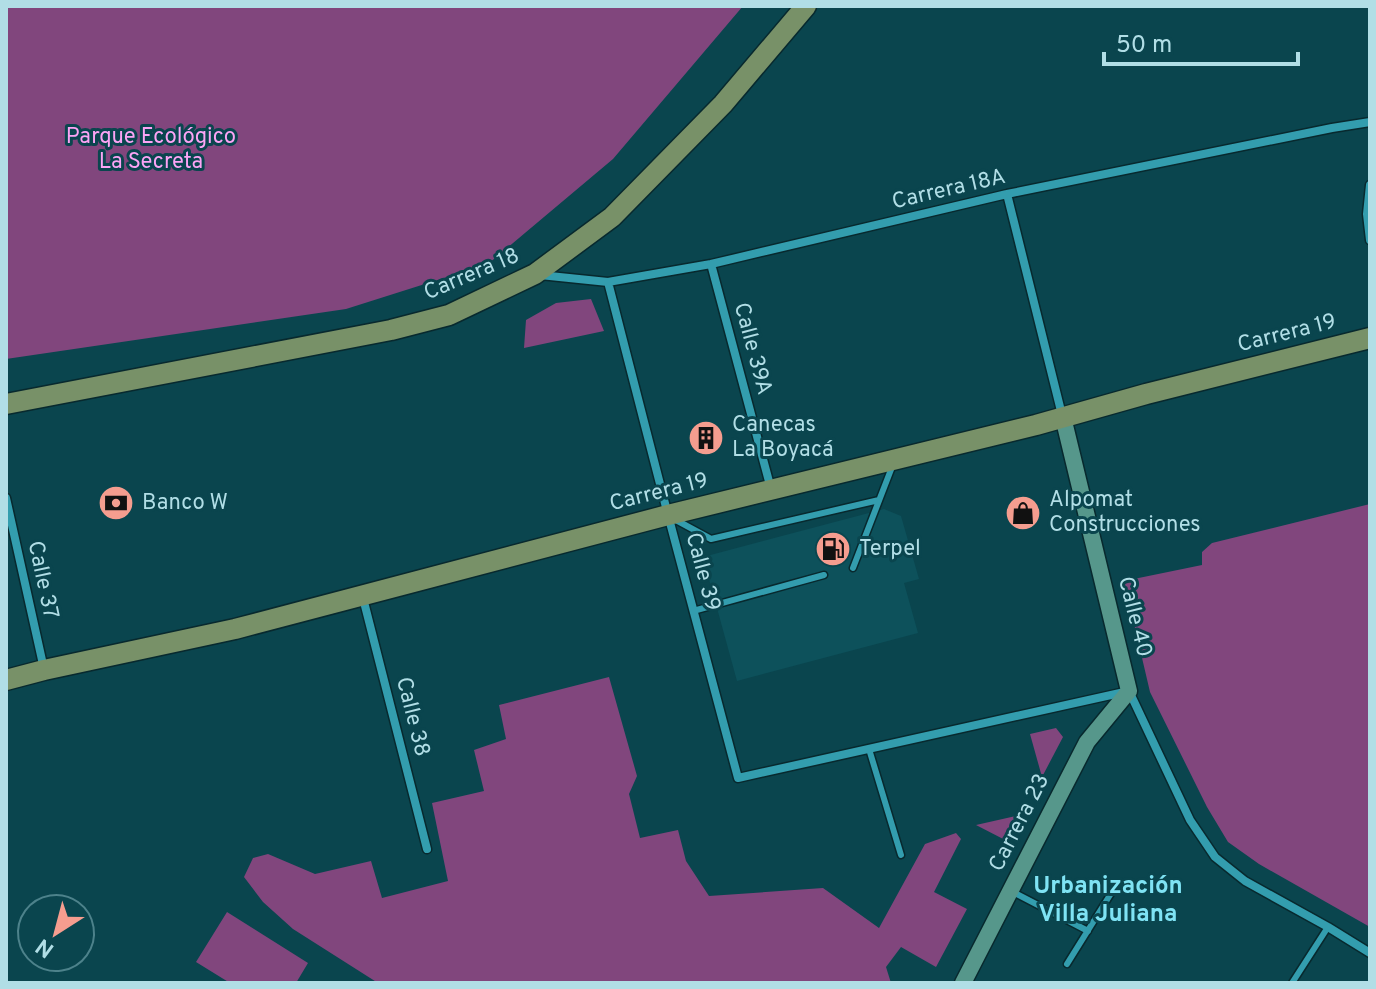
<svg xmlns="http://www.w3.org/2000/svg" width="1376" height="989" font-family="Overpass,sans-serif">
	<style>
		.built { fill: #0d515b }
		.green { fill: #81467d }
		.lines { fill: none; stroke-linecap: round; stroke-linejoin: round }
		.lane-casing { stroke: #08292e; stroke-width: 9 }
		.street-casing { stroke: #08292e; stroke-width: 11 }
		.secondary-casing { stroke: #08292e; stroke-width: 19 }
		.primary-casing { stroke: #08292e; stroke-width: 23 }
		.lane { stroke: #339dae; stroke-width: 6 }
		.street { stroke: #339dae; stroke-width: 8 }
		.secondary { stroke: #56978b; stroke-width: 16 }
		.primary { stroke: #789168; stroke-width: 20 }
		.labels { text-anchor: middle; dominant-baseline: central; stroke-width: 6; stroke-linejoin: round; paint-order: stroke }
		.park-label { font-size: 22px; fill: #fca4f5; stroke: #0a454e }
		.street-label { font-size: 22px; fill: #b1dee6; stroke: #0a454e }
		.poi-label { font-size: 22px; fill: #b1dee6; stroke: #0a454e; text-anchor: start }
		.neighbourhood-label { font-size: 24px; font-weight: bold; fill: #7fe3f4; stroke: #0a454e }
	</style>
	<rect width="100%" height="100%" fill="#0a454e"/>
	<path class="built" d="M884,509L901,516L919,579L904,583L918,633L737,681L703,557Z"/>
	<path class="green" d="M6,6H743L613,159L488,264L346,309L6,359Z
		M591,299L604,331L524,348L526,320L556,303Z
		M1370,504V927L1259,864L1228,842L1207,807L1150,692L1124,581L1202,565V552L1212,543Z
		M609,677L637,776L629,794L640,838L678,830L686,861L709,896L823,888L879,928L925,844L956,833L961,839L934,892L967,909L936,967L901,947L886,967L891,983H378L293,929L263,902L244,877L253,858L268,854L315,874L371,861L382,898L448,881L432,803L484,791L474,750L506,739L499,705Z
		M1056,728L1063,737L1042,777L1030,734Z
		M1024,814L1009,842L976,825Z
		M227,912L308,963L296,983H230L196,962Z"/>
	<g class="lines">
		<defs>
			<path id="lane" d="M674,519L711,539L879,500
				M853,568L892,467
				M693,611L824,575
				M869,749L901,855
				M1013,892L1088,931
				M1067,964L1115,887
				M1292,983L1328,927"/>
			<path id="street" d="M1370,185L1367,214L1370,240
				M1007,194L1062,415
				M711,264L771,489
				M540,275L608,282L711,264L1007,194L1332,128L1370,122
				M608,282L668,515L738,778L1129,691L1190,820L1215,857L1245,881L1328,927L1370,953
				M6,498L44,669
				M363,598L427,849"/>
			<path id="secondary" d="M963,983L1087,742L1129,691L1063,417"/>
			<path id="primary" d="M6,404L391,330L449,315L535,274L612,217L723,104L806,6
				M6,680L44,670L235,629L668,515L1036,425L1146,394L1370,338"/>
		</defs>
		<use href="#lane" class="lane-casing"/>
		<use href="#street" class="street-casing"/>
		<use href="#secondary" class="secondary-casing"/>
		<use href="#primary" class="primary-casing"/>
		<use href="#lane" class="lane"/>
		<use href="#street" class="street"/>
		<use href="#secondary" class="secondary"/>
		<use href="#primary" class="primary"/>
	</g>
	<defs>
		<symbol id="building-disc" viewBox="-11 -11 22 22"><circle r="9.5" fill="#f59d8f" stroke="#0a454e"/><path d="M-4-6H4V6H1V3H-1V6H-4ZM-2.5-4.3h1.7v1.8h-1.7ZM.8-4.3h1.7v1.8H.8ZM-2.5-1h1.7V.8h-1.7ZM.8-1h1.7V.8H.8Z" fill="#111"/></symbol>
		<symbol id="bank-disc" viewBox="-11 -11 22 22"><circle r="9.5" fill="#f59d8f" stroke="#0a454e"/><path d="M-6-4H6V4H-6ZM0-2.3a2.3 2.3 0 1 0 0 4.6a2.3 2.3 0 1 0 0-4.6Z" fill="#111"/></symbol>
		<symbol id="shop-disc" viewBox="-11 -11 22 22"><circle r="9.5" fill="#f59d8f" stroke="#0a454e"/><path d="M-5-2.5h2.3a2.7 3.5 0 0 1 5.4 0H5L5.5 6h-11ZM-1.5-2.5h3a1.5 2.3 0 0 0-3 0Z" fill="#111"/></symbol>
		<symbol id="fuel-disc" viewBox="-11 -11 22 22"><circle r="9.5" fill="#f59d8f" stroke="#0a454e"/><path d="M-5.5-6h7V0h2V4h1.3V-2.5L3-4.5l.8-.8L6-3V5H2.5V1h-1V6h-7ZM-4.2-4.7v3.2H.2V-4.7Z" fill="#111"/></symbol>
	</defs>
	<g fill-rule="evenodd">
		<use href="#building-disc" x="686" y="418" width="40" height="40"/>
		<use href="#bank-disc" x="96" y="483" width="40" height="40"/>
		<use href="#shop-disc" x="1003" y="493" width="40" height="40"/>
		<use href="#fuel-disc" x="813" y="529" width="40" height="40"/>
	</g>
	<g class="labels">
		<g class="park-label">
			<text x="151" y="137">Parque Ecológico<tspan x="151" dy="25">La Secreta</tspan></text>
		</g>
		<g class="street-label">
			<text transform="translate(949 190) rotate(-13)">Carrera 18A</text>
			<text transform="translate(472 275) rotate(-23)">Carrera 18</text>
			<text transform="translate(1287 334) rotate(-14)">Carrera 19</text>
			<text transform="translate(752 349) rotate(75)">Calle 39A</text>
			<text transform="translate(659 493) rotate(-14)">Carrera 19</text>
			<text transform="translate(702 572) rotate(75)">Calle 39</text>
			<text transform="translate(42 580) rotate(78)">Calle 37</text>
			<text transform="translate(1134 617) rotate(76)">Calle 40</text>
			<text transform="translate(412 717) rotate(76)">Calle 38</text>
			<text transform="translate(1020 823) rotate(-63)">Carrera 23</text>
		</g>
		<g class="poi-label">
			<text x="732" y="425">Canecas<tspan x="732" dy="25">La Boyacá</tspan></text>
			<text x="1049" y="500">Alpomat<tspan x="1049" dy="25">Construcciones</tspan></text>
			<text x="142" y="503">Banco W</text>
			<text x="859" y="549">Terpel</text>
		</g>
		<g class="neighbourhood-label">
			<text x="1108" y="887">Urbanización<tspan x="1108" dy="28">Villa Juliana</tspan></text>
		</g>
	</g>
	<rect width="1376" height="989" fill="none" stroke="#b1dee6" stroke-width="16"/>
	<g transform="translate(56 933) rotate(216)"><circle r="38" fill="#0a454e" stroke="#4d828b" stroke-width="2"/>
	<path d="M0-6L14 30L0 20L-14 30Z" fill="#f59d8f"/>
	<text y="-12" font-size="22" font-weight="bold" text-anchor="middle" fill="#b1dee6">N</text>
	</g>
	<path d="M1104 52v12h194v-12" fill="none" stroke="#b1dee6" stroke-width="4"/>
	<text x="1116" y="52" font-size="24" fill="#b1dee6" stroke="#0a454e" stroke-width="6" paint-order="stroke">50 m</text>
</svg>
